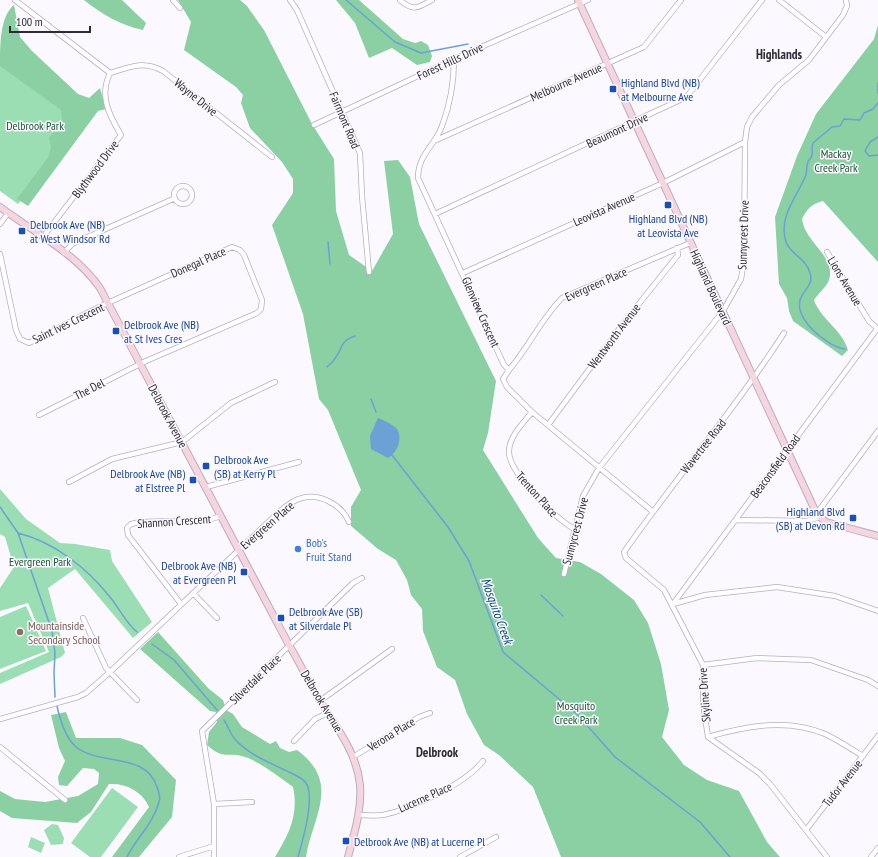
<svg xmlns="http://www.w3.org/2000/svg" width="878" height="857" font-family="'PT Sans Narrow',sans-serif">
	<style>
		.green { fill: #9cdeb3 }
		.forest { fill: #8ad0a3 }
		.water { fill: #6ba1d5 }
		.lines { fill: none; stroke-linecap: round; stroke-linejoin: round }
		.stream { stroke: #6ba1d5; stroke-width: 1.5 }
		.street-casing { stroke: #b6adc9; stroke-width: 6 }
		.secondary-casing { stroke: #b6adc9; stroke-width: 8 }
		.street { stroke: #fff; stroke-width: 4.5 }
		.secondary { stroke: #f7d5dc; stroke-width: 6 }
		.transit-dot { fill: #1a4fb4; stroke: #fbf9ff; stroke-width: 1.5 }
		.shop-dot { fill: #3f7fe0; stroke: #fbf9ff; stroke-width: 1.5 }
		.education-dot { fill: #8d6e63; stroke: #fbf9ff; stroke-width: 1.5 }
		.labels { text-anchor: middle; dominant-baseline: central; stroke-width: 3; stroke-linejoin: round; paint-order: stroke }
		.street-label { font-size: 12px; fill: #2d2a35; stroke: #fbf9ff }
		.transit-label { font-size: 12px; fill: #164399; stroke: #fbf9ff; text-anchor: start }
		.park-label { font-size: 12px; fill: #205436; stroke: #fbf9ff }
		.shop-label { font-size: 12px; fill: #366cbe; stroke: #fbf9ff; text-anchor: start }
		.education-label { font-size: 12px; fill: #785e54; stroke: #fbf9ff; text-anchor: start }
		.neighbourhood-label { font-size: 13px; font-weight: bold; fill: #2d2a35; stroke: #fbf9ff }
		.water-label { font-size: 13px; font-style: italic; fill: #0a4979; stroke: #fbf9ff }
	</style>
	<rect width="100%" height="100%" fill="#fbf9ff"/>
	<path class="green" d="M0,54L83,119L18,204L0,191Z
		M0,489L26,519L60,543L75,544L110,550L112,561L152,622L133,638L75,569L48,588L65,653L61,657L0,684V673L49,652L28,603L0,611V588L14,567L5,537L0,534Z
		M26,606L46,651L0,669V617Z
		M112,788L138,807L101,857H90L71,843Z
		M52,824L58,825L64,838L63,844L51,845L44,830Z
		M31,837L45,843L41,853L28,847Z"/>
	<path class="forest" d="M84,0H122L146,23L143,30C120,25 103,15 84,0Z
		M178,0H240L247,6L264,30L312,124L334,159L336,211L349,255L372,271L393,234L384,161L398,160L410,177L419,224L496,381L488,433L483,450L538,538L556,558L580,562L601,574L634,600L648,623L661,664L669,710L662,737L684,765L707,780L739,791L767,842L780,857H561L533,787L499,755L484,745L467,714L455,680L437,667L423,631L422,609L411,595L407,580L396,560L378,549L351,526V507L361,490L328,410L319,399L303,314L272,225L293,193V179L282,162L250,128L241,103L243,95L236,87L184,50L191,22Z
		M336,0H359L403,39L415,43L421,41L428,45L432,56L430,62L417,65L392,48L369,58L355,23Z
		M14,5L20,37L32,51L78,94L89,98L100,88L106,109L98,111L28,206L17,199L49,156L51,147L49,138L62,120L61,110L0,66C0,45 0,16 14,5Z
		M878,25V262L823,201C811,204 807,209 802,219C803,223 804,228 806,231C814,247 835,260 829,280C828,285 817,295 814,300C821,320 842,329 848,350L842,356L793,321L789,311L787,298L779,284L775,217L797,156L816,114L874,39Z
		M158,632L208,688L223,700L226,710L233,714L242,727L270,744L276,741L280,748L289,752L297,750C342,783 312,817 306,857H275C289,834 299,814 293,787C281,778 258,761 245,757C226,751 225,761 207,745L209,732L217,722L216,712L210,711L140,649Z
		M66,712L76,738H120L142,745L176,780L172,817L139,857H112L149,807C142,791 126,783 109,784L91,812L77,823L12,818L0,811V791L15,799L45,802L78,796L98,784L99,773L94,769L83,768L67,786L59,785L58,777L65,761L59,748L51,715Z"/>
	<path class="water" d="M378,418C382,419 395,426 397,429C403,439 397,453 388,458L371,449L370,436Z"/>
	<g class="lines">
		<path class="stream" d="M346,0L395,42L421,53L468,44
			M878,83V93
			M878,137L870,142L865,151L869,156L878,155
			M328,242L330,264
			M845,349C828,347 795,320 800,300C803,290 814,285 810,273C807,259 789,253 786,242C778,216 797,197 806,175C807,170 806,164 809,160C811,157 811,159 812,155C813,151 811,147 813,143L832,127L840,126L844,119L860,120L864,113L873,109L878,103
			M327,367C330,364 334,361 336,357C344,346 339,342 355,336
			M371,399L376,412
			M392,455L448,527L469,561L503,652L577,714L615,757L700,822L730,857
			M0,507L18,533L52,631L55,653L54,673L55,697
			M18,533C54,542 87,568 110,597C120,609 125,622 137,632
			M541,595L563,616
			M152,644L174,660L217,710
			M57,706C60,720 65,737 76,747C100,766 146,752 157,787C159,792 161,797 159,802C153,824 137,837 127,857
			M224,720C228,726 230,733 234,738C248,755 271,763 289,772C296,776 306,779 308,787C313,805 303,839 298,857"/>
		<defs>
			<path id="street" d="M15,0L110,73
				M173,0L180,8
				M290,0L297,10L360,153L362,196L369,272
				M400,0C414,12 417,8 432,0
				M779,0L826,37
				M454,59C454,81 450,105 442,126C435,146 418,154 418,178L504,365L509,370L503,379L507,387L532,412L652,511
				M110,73C131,67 143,60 163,71L272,157
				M314,125L454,59L588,0
				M434,141L644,47L681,0
				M174 195a9 9 0 1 1 18 0a9 9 0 1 1-18 0Z
				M435,214L680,100L688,95L762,0
				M0,224L8,213
				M43,237L121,135C109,115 99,96 110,73
				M827,252L869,321L878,329
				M64,253L72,244L173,199
				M0,254L16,330L20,339L29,343L101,306L232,247L240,250L244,255L262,300L261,309L257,313L146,361L39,415
				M463,273L663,183L745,142
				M784,333C735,409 676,478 624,552L626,558L664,590L703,665V703L708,737L759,773L770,784L827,857
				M509,370C529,347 541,319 562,298L690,243
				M532,412C523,423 509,437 509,451C508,473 556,518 574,529
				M548,425L622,325L678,255L677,248
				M69,482L112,459L182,442L231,403L275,382
				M206,487L299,462
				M817,513L878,431
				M736,520L807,521L820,517
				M564,574L583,496L599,468L723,311L741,279L744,261L745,142L747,127L752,117L779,85L809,60L843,15L847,6L846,0
				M193,593L217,618
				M181,604L128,535L127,528L131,524L140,522L208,520L221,516
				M673,604L877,329
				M673,604L705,595L777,587L835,596L878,611
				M83,618L106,668L137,700
				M703,665L757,658L811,660L868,680L878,686
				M320,701L392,649
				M0,719L78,697L86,693L110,672L280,511C287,505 294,500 302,498C320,493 342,505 349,522
				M708,737C747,726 787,718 825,734C838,740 851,749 863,756
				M294,741L315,719L328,713
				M0,747L65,800
				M353,757L419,717L430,713
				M214,804L252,802
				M358,815C367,815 375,816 383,815C412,809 465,784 483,761
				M806,830L878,736
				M179,857L214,846
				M214,857V804L202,731L353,583L362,578
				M460,857L496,837
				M871,857L878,848"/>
			<path id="secondary" d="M578,0L814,508L820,517L826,522L878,536
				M0,207C33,232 76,253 100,288L289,645C300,663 309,683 320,701C337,728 357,753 360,785C362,810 354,834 348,857"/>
		</defs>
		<use href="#street" class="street-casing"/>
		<use href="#secondary" class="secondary-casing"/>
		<use href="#street" class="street"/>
		<use href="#secondary" class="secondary"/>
	</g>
	<g class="transit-dot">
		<rect x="609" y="85" width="8" height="8" rx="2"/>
		<rect x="664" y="201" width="8" height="8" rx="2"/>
		<rect x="18" y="227" width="8" height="8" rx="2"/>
		<rect x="112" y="327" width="8" height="8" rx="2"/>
		<rect x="202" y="462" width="8" height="8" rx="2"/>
		<rect x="189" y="476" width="8" height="8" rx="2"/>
		<rect x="849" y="514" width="8" height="8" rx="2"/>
		<rect x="240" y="568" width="8" height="8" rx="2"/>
		<rect x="277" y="614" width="8" height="8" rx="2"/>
		<rect x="342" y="837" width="8" height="8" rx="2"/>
	</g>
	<circle class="shop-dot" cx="298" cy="549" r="4"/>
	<circle class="education-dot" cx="20" cy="632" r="4"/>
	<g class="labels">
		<g class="street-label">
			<text transform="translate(450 61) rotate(-25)">Forest Hills Drive</text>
			<text transform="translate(566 82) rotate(-24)">Melbourne Avenue</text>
			<text transform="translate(196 97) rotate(39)">Wayne Drive</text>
			<text transform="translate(345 120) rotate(67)">Fairmont Road</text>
			<text transform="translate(617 130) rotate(-25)">Beaumont Drive</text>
			<text transform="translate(95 169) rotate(-53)">Blythwood Drive</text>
			<text transform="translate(604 209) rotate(-24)">Leovista Avenue</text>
			<text transform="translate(743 235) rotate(-88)">Sunnycrest Drive</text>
			<text transform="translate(198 262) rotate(-24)">Donegal Place</text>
			<text transform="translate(845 281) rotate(59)">Lions Avenue</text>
			<text transform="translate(596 284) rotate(-24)">Evergreen Place</text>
			<text transform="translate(711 287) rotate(65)">Highland Boulevard</text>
			<text transform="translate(481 312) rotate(66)">Glenview Crescent</text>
			<text transform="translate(68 323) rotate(-26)">Saint Ives Crescent</text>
			<text transform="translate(614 336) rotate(-53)">Wentworth Avenue</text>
			<text transform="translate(89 389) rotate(-27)">The Del</text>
			<text transform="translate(168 416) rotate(62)">Delbrook Avenue</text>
			<text transform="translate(703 446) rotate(-52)">Wavertree Road</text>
			<text transform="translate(775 466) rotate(-54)">Beaconsfield Road</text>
			<text transform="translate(537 494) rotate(48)">Trenton Place</text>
			<text transform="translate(174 521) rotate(-4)">Shannon Crescent</text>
			<text transform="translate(267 525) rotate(-41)">Evergreen Place</text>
			<text transform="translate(575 531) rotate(-75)">Sunnycrest Drive</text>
			<text transform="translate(255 679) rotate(-44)">Silverdale Place</text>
			<text transform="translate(704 695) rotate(-94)">Skyline Drive</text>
			<text transform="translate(322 701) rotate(59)">Delbrook Avenue</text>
			<text transform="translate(391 734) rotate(-32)">Verona Place</text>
			<text transform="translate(842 783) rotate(-52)">Tudor Avenue</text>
			<text transform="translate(425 797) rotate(-24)">Lucerne Place</text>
		</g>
		<g class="transit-label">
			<text x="621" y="82">Highland Blvd (NB)<tspan x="621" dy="14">at Melbourne Ave</tspan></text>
			<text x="668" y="218" text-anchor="middle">Highland Blvd (NB)<tspan x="668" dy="14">at Leovista Ave</tspan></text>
			<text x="30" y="224">Delbrook Ave (NB)<tspan x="30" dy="14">at West Windsor Rd</tspan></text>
			<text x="124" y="324">Delbrook Ave (NB)<tspan x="124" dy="14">at St Ives Cres</tspan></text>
			<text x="214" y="459">Delbrook Ave<tspan x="214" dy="14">(SB) at Kerry Pl</tspan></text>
			<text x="185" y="473" text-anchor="end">Delbrook Ave (NB)<tspan x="185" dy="14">at Elstree Pl</tspan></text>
			<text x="845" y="511" text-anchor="end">Highland Blvd<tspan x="845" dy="14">(SB) at Devon Rd</tspan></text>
			<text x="236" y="565" text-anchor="end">Delbrook Ave (NB)<tspan x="236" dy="14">at Evergreen Pl</tspan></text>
			<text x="289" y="611">Delbrook Ave (SB)<tspan x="289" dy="14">at Silverdale Pl</tspan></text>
			<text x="354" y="841">Delbrook Ave (NB) at Lucerne Pl</text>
		</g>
		<g class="park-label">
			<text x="35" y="125">Delbrook Park</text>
			<text x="836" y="153">Mackay<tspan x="836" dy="14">Creek Park</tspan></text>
			<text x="40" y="561">Evergreen Park</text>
			<text x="576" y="705">Mosquito<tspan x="576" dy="14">Creek Park</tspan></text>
		</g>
		<g class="shop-label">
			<text x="306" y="542">Bob's<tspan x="306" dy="14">Fruit Stand</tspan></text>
		</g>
		<g class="education-label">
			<text x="28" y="625">Mountainside<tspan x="28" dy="14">Secondary School</tspan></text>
		</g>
		<g class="neighbourhood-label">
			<text x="779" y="54">Highlands</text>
			<text x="437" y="752">Delbrook</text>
		</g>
		<g class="water-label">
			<text transform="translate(497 611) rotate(70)">Mosquito Creek</text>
		</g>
	</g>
	<path d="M10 26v6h80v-6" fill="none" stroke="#2d2a35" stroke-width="2"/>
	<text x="16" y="26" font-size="12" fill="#2d2a35" stroke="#fbf9ff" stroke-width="3" paint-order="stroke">100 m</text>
</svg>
